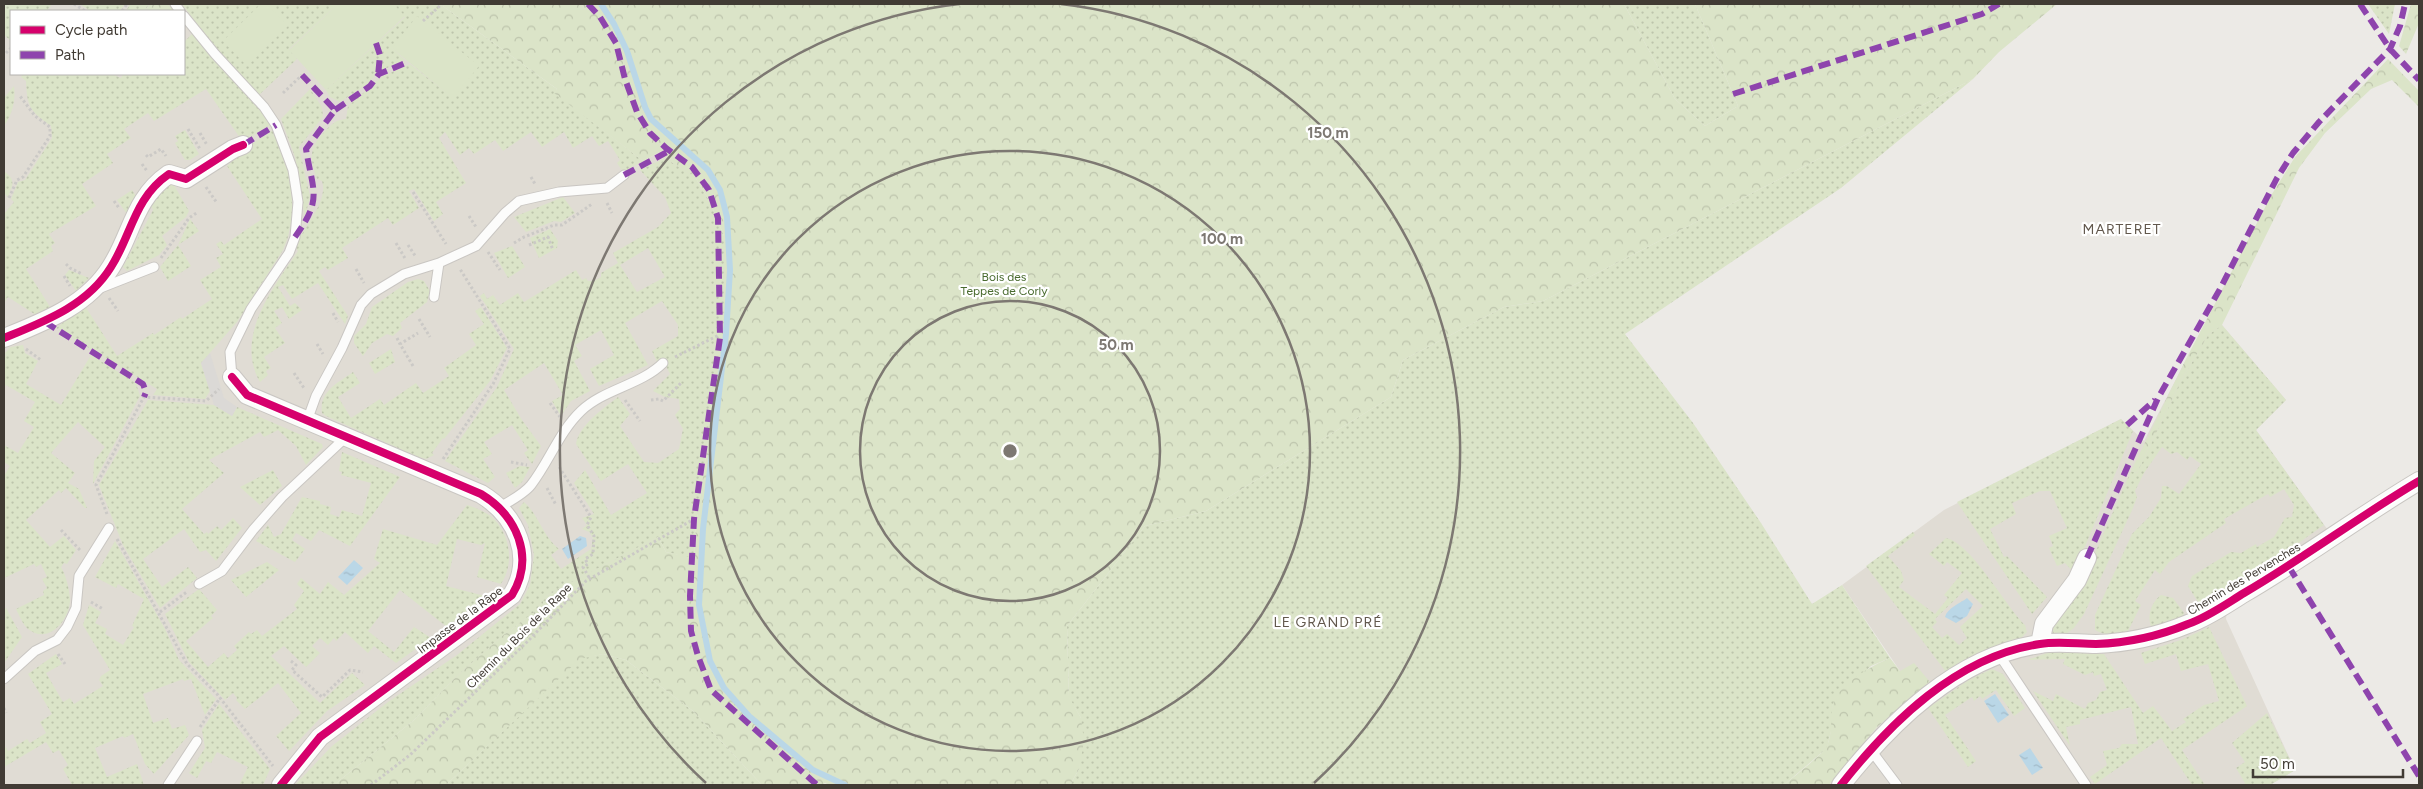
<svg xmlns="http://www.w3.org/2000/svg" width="2423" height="789" font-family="Figtree,sans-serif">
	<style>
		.residential { fill: #e0dcd4; fill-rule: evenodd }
		.grass { fill: url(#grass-dots); fill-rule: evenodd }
		.forest { fill: url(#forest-crowns) }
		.pitch { fill: #dbe4c8 }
		.parking { fill: #dbd9d6 }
		.water { fill: url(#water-ripples) }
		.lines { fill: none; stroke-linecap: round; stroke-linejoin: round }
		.stream { stroke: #bad7e7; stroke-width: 6 }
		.lane-casing { stroke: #c9c6c2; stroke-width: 11 }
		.street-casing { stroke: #c9c6c2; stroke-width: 20 }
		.path { stroke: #cbc9c6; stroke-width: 3; stroke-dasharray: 2.5 2.5; stroke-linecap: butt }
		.lane { stroke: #fcfcfb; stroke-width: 9 }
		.street { stroke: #fcfcfb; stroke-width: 18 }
		.quiet { stroke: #8e44ad; stroke-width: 6; stroke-dasharray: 12 6; stroke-linecap: butt }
		.cycleway-casing { stroke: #fff; stroke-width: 11 }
		.cycleway { stroke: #d6006c; stroke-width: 8 }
		.ring { fill: none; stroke: #7d7872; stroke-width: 2.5 }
		.labels { text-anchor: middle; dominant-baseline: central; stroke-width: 4.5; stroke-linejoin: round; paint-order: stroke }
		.park-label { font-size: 12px; fill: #496b2f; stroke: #fff }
		.street-label { font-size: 12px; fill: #413b34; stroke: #fff }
		.neighbourhood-label { font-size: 14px; letter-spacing: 1px; fill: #62584d; stroke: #fff }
		.centre { fill: #7d7872; stroke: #fff; stroke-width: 2.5 }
		.ring-label { font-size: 15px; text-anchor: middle; font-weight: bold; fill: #7d7872; stroke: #fff; stroke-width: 4.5; stroke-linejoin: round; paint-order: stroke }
	</style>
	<defs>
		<pattern id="grass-dots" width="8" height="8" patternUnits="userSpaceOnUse" patternTransform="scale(1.25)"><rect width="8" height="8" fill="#dbe4c8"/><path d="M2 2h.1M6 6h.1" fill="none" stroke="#bdc4ac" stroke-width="1.8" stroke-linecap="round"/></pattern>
		<pattern id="forest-crowns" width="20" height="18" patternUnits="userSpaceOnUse" patternTransform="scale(1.25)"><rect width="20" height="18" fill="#dbe4c8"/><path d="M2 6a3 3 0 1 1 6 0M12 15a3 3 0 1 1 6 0" fill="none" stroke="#bdc4ac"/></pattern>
		<pattern id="water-ripples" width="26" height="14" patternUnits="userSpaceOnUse" patternTransform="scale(1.25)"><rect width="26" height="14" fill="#bad7e7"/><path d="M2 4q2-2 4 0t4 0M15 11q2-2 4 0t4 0" fill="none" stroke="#a1b9c7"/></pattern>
	</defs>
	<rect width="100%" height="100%" fill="#eceae6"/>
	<path class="residential" d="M4,4H440L643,161L662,151L695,177L696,526L622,557L554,592L334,785H4ZM11,11H184V74H11Z
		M2222,325L2286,400L2256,430L2330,533L2229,594L2226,619L2295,770L2270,785H1829L1877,727L1889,716L1900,671L1842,585L1944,510L2121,419L2144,441L2202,329Z"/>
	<path class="grass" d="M4,4H52L47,11H11V41L4,35Z
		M80,4H125L120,11H90Z
		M130,4H149L145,11H126Z
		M182,4H338L289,49L297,59L259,95L212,44Z
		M393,4H440L557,89L555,93L643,161L623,172L617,163L620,160L608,141L599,146L592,136L573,148L564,132L542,147L531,132L503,151L495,140L474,154L469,148L460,155L445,132L439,138L466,183L436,202L443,214L434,221L414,189L409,191L419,208L393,225L388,218L342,248L348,258L328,270L325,267L319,271L348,316L345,324L318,283L292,299L283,285L278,287L290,306L295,303L302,310L289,319L282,307L274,311L282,323L275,328L285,343L264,357L271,368L266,371L268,375L260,382C234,337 273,288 298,251L295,247C302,230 329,201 322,181L317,179C309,156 309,148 326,130C333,123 336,120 346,119L348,106L383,76L410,64L453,98L392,48L405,60L378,72L368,84L340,102L330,97L326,90L405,17Z
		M1624,4H1695L1738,106L1705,126L1675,99Z
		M2368,4H2395L2389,34Z
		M192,34L262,112L270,125L243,142L206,89L154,121L148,113L124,129L131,138L107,154L113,163L82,184L96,206L49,234L55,243L51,246L53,251L26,269L52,310L39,317L8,297L4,303V214L14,202L11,199L18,182L25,180L52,138L51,126C30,111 27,107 26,81L21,77L23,74H112L121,78L123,74H184V42Z
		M1973,79L1841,188L1625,334L1693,423L1761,523L1812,604L1842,585L1890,658L1871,666L1833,703L1832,727L1827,748L1784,785H1070L1079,769L1081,718L1069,698L1067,626L1145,526L1206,511L1391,397L1403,360L1504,307L1543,301Z
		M14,86C16,101 12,115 4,126V98Z
		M310,89L322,107L323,117L299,147L310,196L305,218L295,157L281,119Z
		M185,130L199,154L190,160H185L175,143L178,141L175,136Z
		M273,130L290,175L293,212L288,237L283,250L237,322L201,363L210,391L205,399L153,395L157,389L56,328L85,306L117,356L153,333L154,335L181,317L182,319L212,299L200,280L221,267L216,258L223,254L216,244L221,241L224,245L262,219L227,166L246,148Z
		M665,158L695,177L710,202L724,236V330L696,526L694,559L666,552L658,537L545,596L543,606L501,637L456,677L414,720L334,785H295L332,746L388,702L457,655L520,604L530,585L534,555L528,525L519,508L524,502C539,515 543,537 559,549L551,555L561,569L591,549L593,538L589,532L582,529L587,525L582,518L594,514L574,483L585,470L611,515L647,493L628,464L601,481L576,444C579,425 604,408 618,397L630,414L620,426L644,462L658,463L679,449L683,429L675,415L680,409L679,399L665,397L653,391L670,374L663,360L657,362L652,351L678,336V325L662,301L625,323L648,365L599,386L590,369L614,355L601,330L575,345L582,356L574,361L590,391L571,401L561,416L552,401L563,395L544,363L504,390L522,420L541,446L532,464L524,453L528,450L512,425L484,442L492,454L483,459L495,477L488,483L445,461L497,387L514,349L480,296L484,293L487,299L493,295L500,305L518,293L524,302L576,270L582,280L586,278L588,281H594L601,277V273L618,263L613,253L658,227L671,213L665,197L640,170ZM648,248L665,277L637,292L620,265Z
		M4,171C16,180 13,184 8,197L4,193Z
		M168,184L174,185L189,211L186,217L162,236L167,245L159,255L127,271L123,267L153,210L150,204Z
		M132,190L139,201L129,217L117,200Z
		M563,197L575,213L561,222L554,221L526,232L514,217Z
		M190,219L199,231L178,245L191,266L168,281L160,267L178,245Z
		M550,229L558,241L557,248L539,258L530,238Z
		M512,246L525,267L508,278L494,253Z
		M69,270L89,278L76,291L65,275Z
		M418,279L424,281L430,291L427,302L400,323L402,328L393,336L387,334L372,343L363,356L354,343V336L366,324L372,307L408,282Z
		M481,307L507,348L490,381L444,439L443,438L432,453L434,455L426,459L416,456L326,416L322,413C319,391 338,383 353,372L360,383L338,397L351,418L380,399L384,405L416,383L423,393L449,376L444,368L476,345L469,334L484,324L475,311Z
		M2222,325L2286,400L2256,430L2324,525L2263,568L2227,589L2229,594L2209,606L2198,602L2188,586L2192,576L2231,552L2241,553L2256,544L2257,547L2274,537L2285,518L2292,517L2294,505L2284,489L2270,497L2268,494L2224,519L2226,523L2169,562L2160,574L2155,570L2135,601L2141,605L2128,631C2118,636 2105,636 2095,630V615L2132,534L2149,517L2161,498L2162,486H2167L2179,494L2201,464L2190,456L2187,460L2177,452L2171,454L2162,447L2144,473L2135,491L2137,497L2133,508L2084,614L2074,628L2061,638L2055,637L2051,628L2084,578L2131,471L2137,473L2181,381L2208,335Z
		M23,345L25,353L38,361L26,384L61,405L91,355L136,383L140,396L93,484L94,461L105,447L78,422L51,453L75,473L68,483L79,489L87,508H85L66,488L61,493L59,490L26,520L50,547L64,536L76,550L67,564L64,563L61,567C66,575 70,591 70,601C69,621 48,645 28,629C23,625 19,615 16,609L44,595L43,591L47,588L42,579L47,577L41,564L36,567L34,564L4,578V476L10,466L4,462V445L18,453L34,427L24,421L35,402L6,385L4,389V355L6,356L5,353L11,347Z
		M391,349L395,362L375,374L369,363Z
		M148,400L214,405L232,416L237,407L322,444L323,447L306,465L296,446L278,430L264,437L260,432L209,460L224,473L182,509L204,534L207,532L208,534L217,526L221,530L233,518L242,528L216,561L206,550L200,552L184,529L143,559L162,587L188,567L197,578L160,608L123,545L99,485Z
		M2121,419L2133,431L2074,573L2065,563L2057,566L2049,548L2053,546L2049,536L2067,528L2050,491H2040L2012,503L2016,514L1990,529L2004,557L2007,556L2047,597L2032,614L1957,502Z
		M342,452L400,477L350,546L319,530L311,541L296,533L292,540L305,549L295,562L256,541L268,525L274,537L281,534L302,497L320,501V504L331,507L330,514L339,517L342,510L362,516L371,483L341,475L342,472L339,471Z
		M520,466L530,467L522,482L515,488L506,473Z
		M273,470L282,486L260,505L240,487Z
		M467,505C476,508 487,512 494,519C511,537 514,564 501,584L477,577L485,543L481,545L457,539L446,586L485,596L447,627L400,590L368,631L394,652L414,627L431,638L396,663L374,646L368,653L345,632L336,641L334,638L328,645L320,638L312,646L320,653L306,667L284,646L271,656L320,703L352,673L365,685L327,711L289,751L276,736L301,713L278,683L245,709L236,700L237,698L233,693L225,700L189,662L165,614L199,589L217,610L211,616L213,618L186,641L208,667L224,653L228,658L237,650L234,646L249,632L251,634L257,630L262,636L297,609L294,605L304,591L297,584L301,578L320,594L328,582L344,595L380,563L374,559L383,529L437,545Z
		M1913,532L1915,535L1888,556L1901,571L1904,580L1899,587L1935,614L1948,598L1944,595L1962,573L1947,562L1944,566L1929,554L1946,538C1971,543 2005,605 2025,625L2027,632L2021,638L1974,656L1946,672L1866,566ZM1966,589L1983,606L1960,627L1967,638L1959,645L1947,634L1942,638L1932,627L1937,622L1935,619Z
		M115,541L165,629L179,660L216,699L205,715L191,679L184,681L183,679L143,694L153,723L168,718L172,729L185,725L189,735L154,774L145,764L133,734L124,738L123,736L95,748L107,777L137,764L144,785H72L63,769L68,765L59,750L53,753L46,742L4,767V745L8,751L27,739L30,743L46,733L40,722L52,714L28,674L56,654L62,664L46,673L63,702L70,698L74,704L103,686L99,680L101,676L110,670L83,625L89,605L101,612L95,623L107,629L105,634L123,645L134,627L132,626L144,599L118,584L116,588L95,577Z
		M267,562L279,570L246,597L231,580Z
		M2161,595L2173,598L2184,613L2183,616L2151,627C2147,615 2151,603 2161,595Z
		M6,608L22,637L4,663V610Z
		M2209,627L2247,706L2182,750L2205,785H2192L2161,738L2095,784L2090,777L2107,765L2103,751L2119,748L2122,744H2138L2131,707L2080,720V724L2066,727L2070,746L2033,691L2053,701L2056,694L2085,709L2088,703L2096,700L2100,692L2107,690L2101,674L2094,676L2093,672L2085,675L2063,664L2065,659L2027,660L2050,652L2104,654L2143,713L2153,706L2172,731L2186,722L2183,719L2204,705L2219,701L2208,664L2181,671L2176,654L2145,664L2141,653L2181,640Z
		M603,654L626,660L693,711L762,785H446L580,658Z
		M1992,669L2003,674L2025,708L2014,716L1996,690L1982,699L1980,696L1974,701L1972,697L1945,715L1976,761L1968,767L1928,708L1970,679Z
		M219,704L270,769L263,785H239L248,767L217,752L211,763L206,761L197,778L189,773L205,748L202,730Z
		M2267,713L2295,770L2270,785H2242L2245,783L2236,768L2245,762L2232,743Z"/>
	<path class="forest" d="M150,4H168L174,11H145Z
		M440,4H1624L1675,99L1705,126L1738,106L1695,4H2057L1999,52L1973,79L1543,301L1504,307L1403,360L1391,397L1206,511L1145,526L1067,626L1069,697L1081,718L1084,741L1079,769L1070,785H829L825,783L822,785H762L693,711L626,660L603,654L580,659L446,785H334L414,720L456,677L501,637L542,606L545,596L658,537L666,552L694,558L696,526L724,330V236L710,202L695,177L665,158L662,151L643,161L554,93L557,89Z
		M2411,4H2419V23L2406,54L2399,46Z
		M2388,59L2419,91V107L2392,80L2371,89L2325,133L2299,168L2222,325L2208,335L2181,381L2137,473L2131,471L2183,365L2272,194L2295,157Z
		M1890,658L1900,671L1914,663L1930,682L1877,727L1829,785H1784C1792,778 1823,754 1827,746C1833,732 1830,717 1833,703C1839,684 1873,665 1890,658Z"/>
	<path class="pitch" d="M261,4H267L288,26L247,66L223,41Z
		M338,4H393L405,16L326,90L289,50Z
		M417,16L479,66L453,98L392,48Z"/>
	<path class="parking" d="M210,353L224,398L237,407L232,416L214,405L201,363Z"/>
	<path class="water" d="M580,536L586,538L587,546L568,559L562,549Z
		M354,560L363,568L347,585L338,577Z
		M1967,598L1973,604L1967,616L1956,623L1945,617C1947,608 1961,603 1967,598Z
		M1995,694L2009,715L1998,723L1984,701Z
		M2030,748L2043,768L2032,775L2019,755Z"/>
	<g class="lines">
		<path class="stream" d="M601,4L614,24L627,51L645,107L651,119L708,170L720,190L727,217L730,270L726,334L703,529L699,605L710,661L724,688L749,716L813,770L845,785"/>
		<defs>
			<path id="lane" d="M175,4L180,11
				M184,16L215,54L264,107L276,125L293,170L298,202L295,237L289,253L251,309L230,352L232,377
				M98,289L154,267
				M434,297L439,263
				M307,421L316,396L342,348L361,305L371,294L404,274L439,263L476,246L505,213L519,201L559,192L607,188L624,175
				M500,507C510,501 524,494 531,485C549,462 559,432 581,411C604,389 641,385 663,363
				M199,584L222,571L253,530L282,497L346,437
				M2002,654L2004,662L2086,785
				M4,679L35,651L57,640L67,627L76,608L79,576L109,528
				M1870,749L1897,785
				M168,785L197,741"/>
			<path id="street" d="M4,338C43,322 87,306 111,267C132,234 134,198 169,174L186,179L233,149L243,145
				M232,377L247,395L481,494C517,516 535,557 512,595L320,737L281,785
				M2040,644L2044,624L2077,580L2087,558
				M1841,785C1890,723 1957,656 2040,644C2058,641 2078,644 2096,644C2128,643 2159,636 2188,624C2208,617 2226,604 2244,593C2304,558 2360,516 2419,481"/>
		</defs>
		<use href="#lane" class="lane-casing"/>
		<use href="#street" class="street-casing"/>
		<path class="path" d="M74,4L85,11
			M122,11L127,4
			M423,21L442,4
			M6,53L11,48
			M283,93L302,75
			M188,129L200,149
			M200,133L207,145
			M146,155L148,157L161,149L166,156
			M142,164L147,171
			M531,177L535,184
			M206,187L217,203
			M413,192L446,244
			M9,198L17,180L23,177L50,136V127L35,116L20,96
			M114,201L119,208
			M607,203L612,213
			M469,216L476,227
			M396,243L406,260
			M514,243L524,237L554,225H562L592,204
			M408,245L416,257
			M529,245L548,237L553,250
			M488,252L500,270
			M161,258L189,218L198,212
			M66,264L70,268L82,274
			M356,269L364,283
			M64,276L70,286
			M109,298L118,311
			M333,313L338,322
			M419,319L430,337
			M397,338L400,344
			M317,344L323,354
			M26,349L41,360
			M675,357L719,335
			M413,366L400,344L418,333
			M294,373L304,388
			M625,400L640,421
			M651,400L659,399L663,401L681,383
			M550,403L560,417
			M443,459L493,384L510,349L460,269
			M511,462L527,465
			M559,467L591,517L587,525L594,536L593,554L585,559L588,564L583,567L590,579
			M547,488L556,505
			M107,514L96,485L144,397L206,401L219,389
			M61,530L80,550
			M117,539L187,664L217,694L273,766
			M91,602L103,609
			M160,612L188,591
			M58,654L65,664
			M291,661L296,665L292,670L322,697L350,670L363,672
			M4,708L6,713
			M200,727L220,698
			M371,785L410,755L527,642L586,581L694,519"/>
		<use href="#lane" class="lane"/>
		<use href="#street" class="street"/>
		<path class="quiet" d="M588,4L600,17L616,43L625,79L637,112L650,133L666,148L692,167L709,190L718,218L720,338L694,519L690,596L691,631L698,656L711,690L817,785
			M2360,4L2390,49L2419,80
			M376,43L380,55L378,76
			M1733,94L1982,14L1999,4
			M335,110L370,86L379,74L408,62
			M243,145L276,125
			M624,175L669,151
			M295,237C323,198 313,193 306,149L335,110L302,75
			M45,322L143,384L146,392L144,397
			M2127,425L2155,400
			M2087,558L2158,398L2220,289L2277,178L2293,153L2319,122L2390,49L2400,26L2405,4
			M2289,567L2419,776"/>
		<defs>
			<path id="cycleway" d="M4,338C43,322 87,306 111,267C132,234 134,198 169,174L186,179L233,149L243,145
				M232,377L247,395L481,494C517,516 535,557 512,595L320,737L281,785
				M1841,785C1890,723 1957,656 2040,644C2058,641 2078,644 2096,644C2128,643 2159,636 2188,624C2208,617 2226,604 2244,593C2304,558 2360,516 2419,481"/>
		</defs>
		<use href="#cycleway" class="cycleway-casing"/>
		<use href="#cycleway" class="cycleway"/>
	</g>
	<g class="ring">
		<circle cx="1010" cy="451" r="150"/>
		<circle cx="1010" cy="451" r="300"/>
		<path d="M706 783A450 450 0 0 1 959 4M1061 4A450 450 0 0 1 1314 783"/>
	</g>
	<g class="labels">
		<g class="park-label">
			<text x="1004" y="277">Bois des<tspan x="1004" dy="14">Teppes de Corly</tspan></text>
		</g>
		<g class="street-label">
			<text transform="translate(2244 579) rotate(-31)">Chemin des Pervenches</text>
			<text transform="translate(460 620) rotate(-37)">Impasse de la Râpe</text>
			<text transform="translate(519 636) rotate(-45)">Chemin du Bois de la Rape</text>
		</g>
		<g class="neighbourhood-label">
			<text x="2122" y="229">MARTERET</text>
			<text x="1328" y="622">LE GRAND PRÉ</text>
		</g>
	</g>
	<circle cx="1010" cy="451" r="8" class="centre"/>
	<g class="ring-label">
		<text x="1328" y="138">150 m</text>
		<text x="1222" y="244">100 m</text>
		<text x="1116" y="350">50 m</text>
	</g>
	<rect width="2423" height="789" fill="none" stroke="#413b34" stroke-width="10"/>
	<rect x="10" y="10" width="175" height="65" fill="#ffffff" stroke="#b3b1ae"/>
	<rect x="20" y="26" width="25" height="8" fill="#d6006c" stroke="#b3b1ae"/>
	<text x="55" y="35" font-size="15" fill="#413b34">Cycle path</text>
	<rect x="20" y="51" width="25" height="8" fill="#8e44ad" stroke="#b3b1ae"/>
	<text x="55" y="60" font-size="15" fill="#413b34">Path</text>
	<path d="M2253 769v8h150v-8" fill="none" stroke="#413b34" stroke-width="2.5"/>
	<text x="2260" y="769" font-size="15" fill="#413b34" stroke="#ffffff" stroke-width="4" paint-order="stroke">50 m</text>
</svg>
